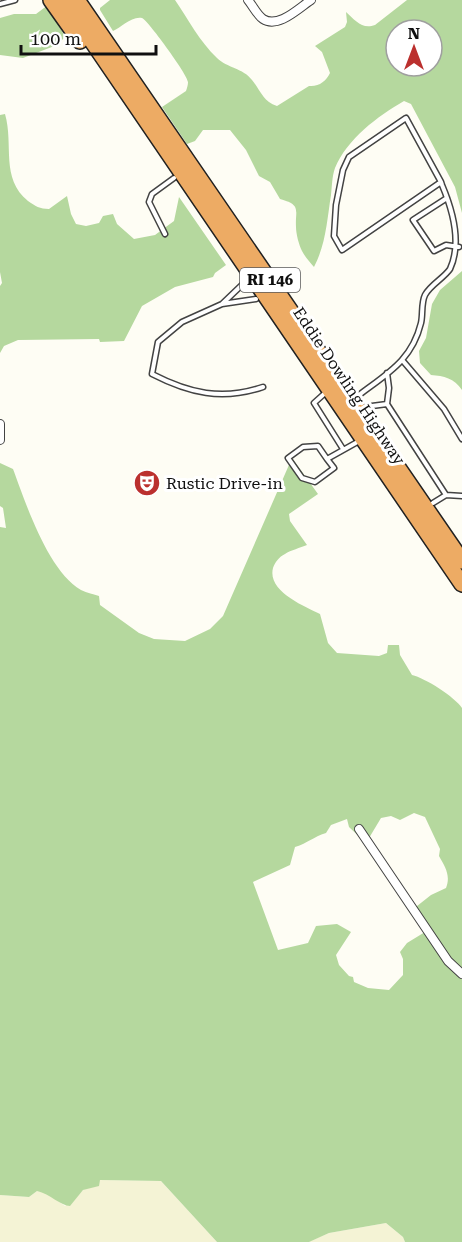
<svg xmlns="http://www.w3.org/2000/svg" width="462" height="1242" font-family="'Roboto Serif',serif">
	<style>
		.farmland { fill: #f4f3d5 }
		.forest { fill: #b5d89e; fill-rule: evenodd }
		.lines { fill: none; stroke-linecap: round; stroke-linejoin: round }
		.service-casing { stroke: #434343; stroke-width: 7 }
		.minor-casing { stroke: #434343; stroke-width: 10 }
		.motorway-casing { stroke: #212121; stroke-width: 18 }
		.service { stroke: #fff; stroke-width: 4 }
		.minor { stroke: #fff; stroke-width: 8 }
		.motorway { stroke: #edab64; stroke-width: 15 }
		.labels { text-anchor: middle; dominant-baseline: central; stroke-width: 6; stroke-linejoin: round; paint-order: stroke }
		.shield { fill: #fff; stroke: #585858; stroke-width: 1.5 }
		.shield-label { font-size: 15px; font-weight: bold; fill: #101010 }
		.street-label { font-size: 16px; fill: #101010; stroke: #fff }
		.poi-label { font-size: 16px; fill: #101010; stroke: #fff; text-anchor: start }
	</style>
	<rect width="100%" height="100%" fill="#fefdf4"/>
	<path class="farmland" d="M100,1180L161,1181L217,1242H0V1195L29,1197L37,1191L47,1193L65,1206L83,1190Z
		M386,1223L403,1237L405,1242H308L329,1233Z"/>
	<path class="forest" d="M110,0H175C188,19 200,42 217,58C227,68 243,68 252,80C261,91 263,102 277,106L309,86C319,87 326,81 330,73L322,52L315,46L345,27L347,22L346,12C355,20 362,30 375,25L407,0H462V213L455,187L411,104L404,101C378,116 347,139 335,168C332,176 332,187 331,195C327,220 326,244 314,267C310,262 305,257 302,251C299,245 296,234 296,227C295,210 302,205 280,199L270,182L259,176L246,150L230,130H203L195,141L187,144L162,107L186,91C187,88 188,85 188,82C188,75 146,18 142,18C131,16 121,28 113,31L100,10V8ZM396,30H432V66H396Z
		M48,5L65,37L57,45L23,58L0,55V18L14,14H36Z
		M5,114C14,145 0,178 28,201C35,206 40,209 49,209L67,196L71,214L76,224L86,226L99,223L103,216L113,214L117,224L134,239L155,235L174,221L179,197L226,265L215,273L213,277L175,287L142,306L124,341L100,342L99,339L18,340L4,346L0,353V286L2,283L0,272V115Z
		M462,271V390C454,378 444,376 431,375L420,363L419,351L426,338L432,304L440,290Z
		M292,458L318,494L289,514L290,521L307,545C300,548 291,550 285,554C279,557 275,562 273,568C267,591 304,606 320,614L328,643L337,653L379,656L387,653L388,645H399L400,655L412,675C425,678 455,697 462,708V1242H405L403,1237L386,1223L329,1233L309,1242H217L161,1181L100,1180L99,1186L83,1190L70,1206C61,1206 50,1194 37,1191L29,1197L0,1195V527L6,528L3,508L0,506V463L13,469C26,504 48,571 81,590C87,593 94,594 99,596L100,605L139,633L154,639L185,641L210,629L223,616ZM414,813L425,817L440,849L439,856C445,867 451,875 446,888L431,895L412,910L425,932L407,943L400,952L403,959V975L389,990L368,988L354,982L353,977L349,976L339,965L336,955L351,932L337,924L316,926L308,943L278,950L253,882L290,865L295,847C308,843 313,837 326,833L331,825L347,819L349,827L366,843L381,818L391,816L400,820Z"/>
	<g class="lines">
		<defs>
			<path id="service" d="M0,4L15,0
				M447,198L413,220L434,251L446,245L459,247
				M165,234L149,202L152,194L174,178
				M245,282L222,304L256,299
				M222,304L182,322L158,342L152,374C189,393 222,401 263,387
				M403,361L444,409L462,439
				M324,394L314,403L343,449
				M359,395C388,373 412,360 421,323C423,315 421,303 425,295C430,285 444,278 450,269C462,243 453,211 442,185L441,182L406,118L349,157L343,170L336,205L334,236L342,250L441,182
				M387,404L389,388L387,373
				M368,409L372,406L387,404L446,495
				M327,459L318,446L303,447L288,458L302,478L315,482L334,468L327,459L361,440
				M433,503L446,495L462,496"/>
			<path id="minor" d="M248,0C253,6 257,15 263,19C278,29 299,8 311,0
				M0,424V440
				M359,829L448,961L462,974"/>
			<path id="motorway" d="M51,0L80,41
				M64,0L462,584
				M77,0L462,561"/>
		</defs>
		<use href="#service" class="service-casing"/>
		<use href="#minor" class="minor-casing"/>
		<use href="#motorway" class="motorway-casing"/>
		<use href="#service" class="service"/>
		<use href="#minor" class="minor"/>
		<use href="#motorway" class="motorway"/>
	</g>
	<defs>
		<symbol id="theatre-disc" viewBox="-11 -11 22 22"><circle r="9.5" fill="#bb302e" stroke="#fff"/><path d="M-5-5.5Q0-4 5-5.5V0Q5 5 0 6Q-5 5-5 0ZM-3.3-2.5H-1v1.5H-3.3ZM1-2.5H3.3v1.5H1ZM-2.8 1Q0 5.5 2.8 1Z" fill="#fff"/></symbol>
	</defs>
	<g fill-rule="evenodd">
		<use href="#theatre-disc" x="132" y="468" width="30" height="30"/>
	</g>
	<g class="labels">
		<rect class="shield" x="240" y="268" width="60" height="24" rx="4.5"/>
		<g class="shield-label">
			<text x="270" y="280">RI 146</text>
		</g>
		<g class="street-label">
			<text transform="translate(349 386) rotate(56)">Eddie Dowling Highway</text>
		</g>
		<g class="poi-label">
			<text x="166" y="483">Rustic Drive-in</text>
		</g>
	</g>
	<g transform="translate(414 48)"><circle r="28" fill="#ffffff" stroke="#9f9f9f" stroke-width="1.5"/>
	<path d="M0-4.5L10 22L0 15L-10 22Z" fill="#bb302e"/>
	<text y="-9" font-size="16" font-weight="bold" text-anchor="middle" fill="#101010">N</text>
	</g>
	<path d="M21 45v9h135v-9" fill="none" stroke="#101010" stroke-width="3"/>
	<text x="30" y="45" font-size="18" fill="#101010" stroke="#ffffff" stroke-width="4.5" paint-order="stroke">100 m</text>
</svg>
